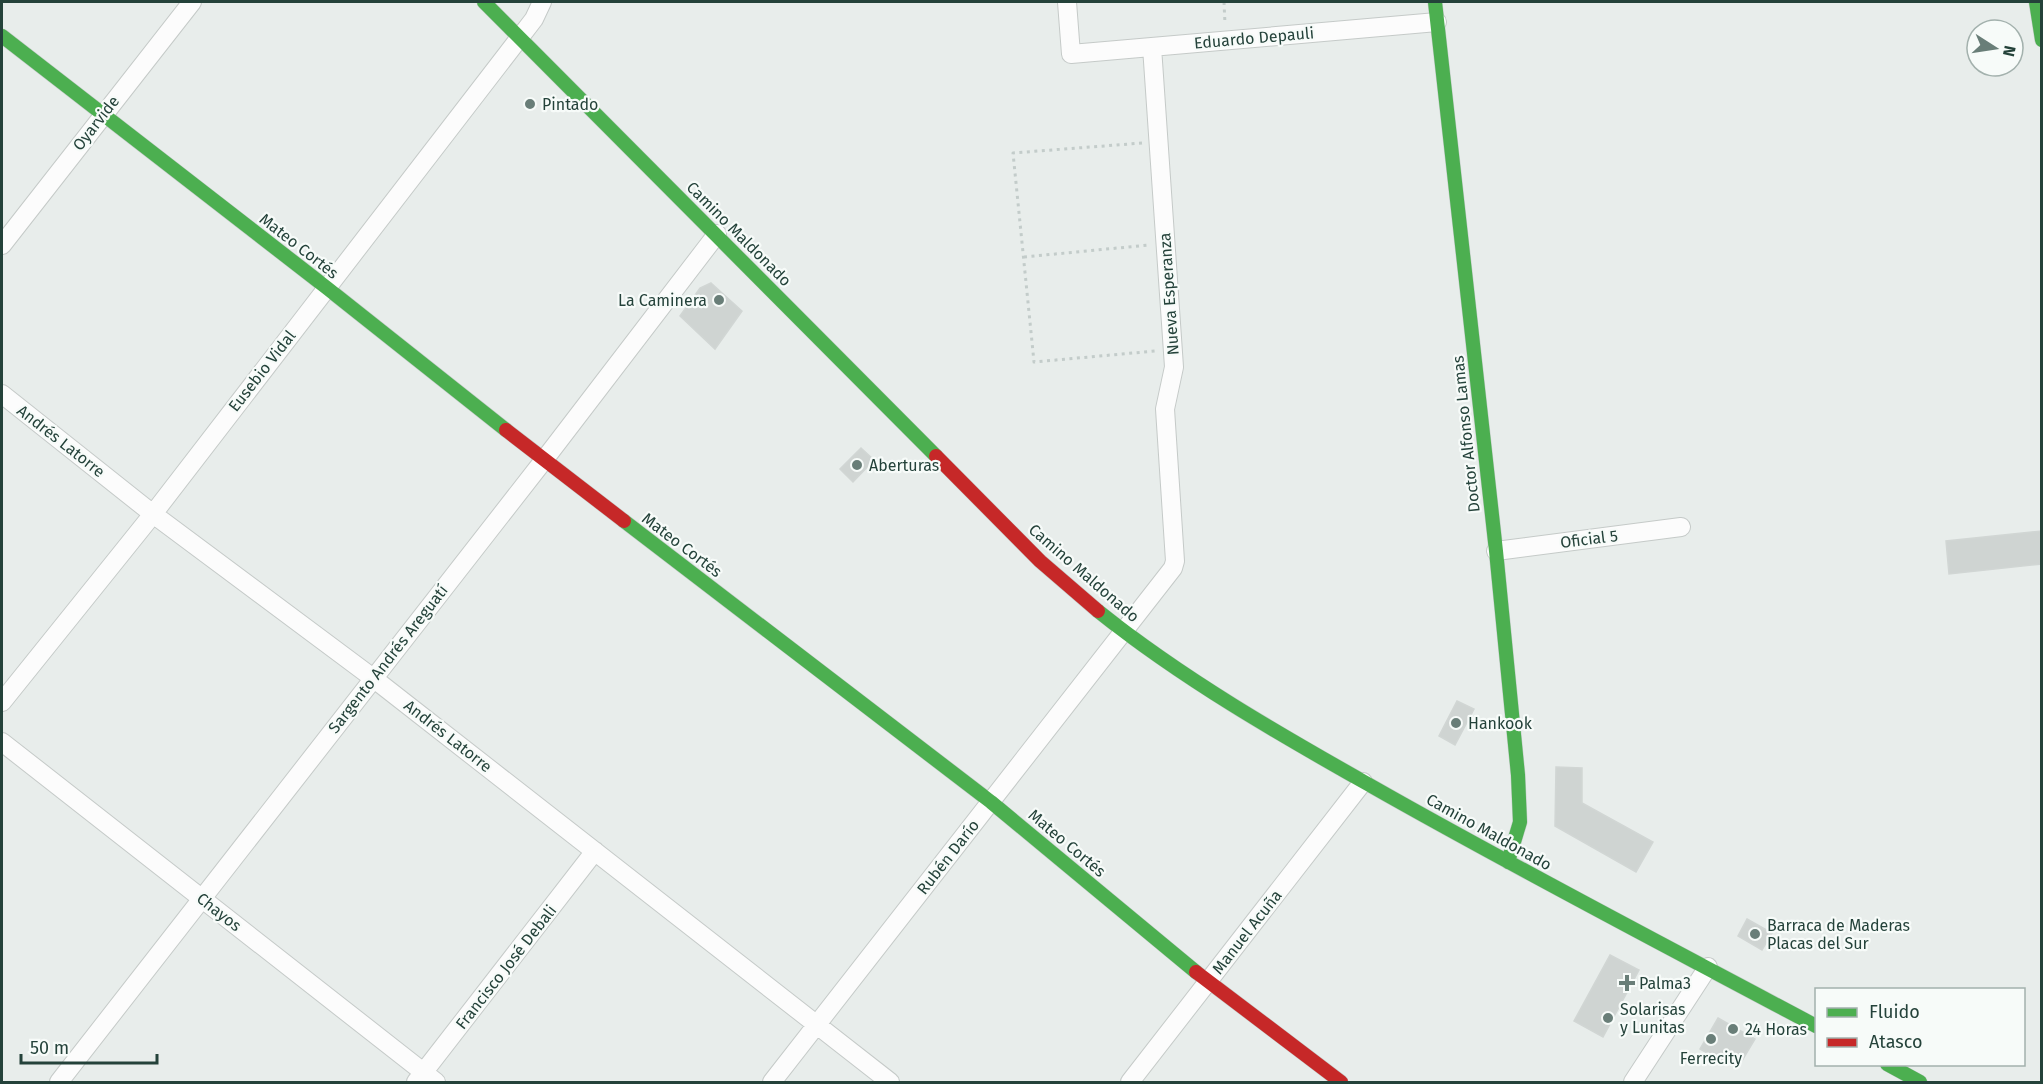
<svg xmlns="http://www.w3.org/2000/svg" width="2043" height="1084" font-family="'Fira Sans',sans-serif">
	<style>
		.building { fill: #cfd4d2; stroke: #d1d6d4; stroke-width: 1.5 }
		.lines { fill: none; stroke-linecap: round; stroke-linejoin: round }
		.street-casing { stroke: #c5cac8; stroke-width: 20 }
		.fast-casing { stroke: #c3cbc8; stroke-width: 15 }
		.jam-casing { stroke: #c3cbc8; stroke-width: 15 }
		.path { stroke: #c3ccca; stroke-width: 3; stroke-dasharray: 3 4.5; stroke-linecap: butt }
		.street { stroke: #fcfcfc; stroke-width: 18 }
		.fast { stroke: #4caf50; stroke-width: 14 }
		.jam { stroke: #c62828; stroke-width: 14 }
		.poi-dot { fill: #697e78; stroke: #f7fbf9; stroke-width: 2 }
		.labels { text-anchor: middle; dominant-baseline: central; stroke-width: 4.5; stroke-linejoin: round; paint-order: stroke }
		.street-label { font-size: 16px; fill: #24423a; stroke: #f7fbf9 }
		.poi-label { font-size: 16px; fill: #24423a; stroke: #f7fbf9; text-anchor: start }
	</style>
	<rect width="100%" height="100%" fill="#e8edeb"/>
	<path class="building" d="M711,283L742,311L715,349L680,316L700,288Z
		M861,448L874,460L853,482L840,469Z
		M2042,531V564L1949,574L1946,541Z
		M1457,701L1474,709L1455,745L1439,736Z
		M1556,767L1582,768V803L1653,842L1636,872L1555,826Z
		M1747,919L1772,933L1762,950L1738,936Z
		M1610,955L1639,970L1603,1037L1574,1021Z
		M1718,1018L1755,1039L1740,1064L1729,1058L1726,1064L1700,1049Z"/>
	<g class="lines">
		<defs>
			<path id="street" d="M1067,2L1071,54L1437,22
				M2,245L192,2
				M2,394L153,514L373,678L890,1082
				M1496,551L1681,527
				M2,702L153,514L534,19L542,2
				M2,742L436,1082
				M59,1082L544,460L717,234
				M416,1082L595,851
				M772,1082L1173,568L1175,561L1165,409L1174,367L1152,47
				M1130,1082L1363,782
				M1633,1082L1708,967"/>
			<path id="fast" d="M484,2L936,456
				M1435,2L1496,551L1518,775L1520,822L1508,862
				M2036,2L2042,40
				M2,36L327,288L506,430
				M624,521L991,802L1196,972
				M1098,611C1183,679 1279,734 1373,787C1519,870 1668,947 1816,1026
				M1887,1064L1920,1082"/>
			<path id="jam" d="M506,430L624,521
				M936,456L1040,561L1098,611
				M1196,972L1341,1082"/>
		</defs>
		<use href="#street" class="street-casing"/>
		<use href="#fast" class="fast-casing"/>
		<use href="#jam" class="jam-casing"/>
		<path class="path" d="M1224,2L1225,24
			M1142,143L1013,153L1034,362L1155,351
			M1024,257L1149,245"/>
		<use href="#street" class="street"/>
		<use href="#fast" class="fast"/>
		<use href="#jam" class="jam"/>
	</g>
	<g class="poi-dot">
		<circle cx="530" cy="104" r="6"/>
		<circle cx="719" cy="300" r="6"/>
		<circle cx="857" cy="465" r="6"/>
		<circle cx="1456" cy="723" r="6"/>
		<circle cx="1755" cy="934" r="6"/>
		<path d="M1624 974h6v6h6v6h-6v6h-6v-6h-6v-6h6z"/>
		<circle cx="1608" cy="1018" r="6"/>
		<circle cx="1733" cy="1029" r="6"/>
		<circle cx="1711" cy="1039" r="6"/>
	</g>
	<g class="labels">
		<g class="street-label">
			<text transform="translate(1254 38) rotate(-5)">Eduardo Depauli</text>
			<text transform="translate(96 123) rotate(-52)">Oyarvide</text>
			<text transform="translate(739 234) rotate(45)">Camino Maldonado</text>
			<text transform="translate(299 246) rotate(38)">Mateo Cortés</text>
			<text transform="translate(1169 294) rotate(-94)">Nueva Esperanza</text>
			<text transform="translate(262 371) rotate(-52)">Eusebio Vidal</text>
			<text transform="translate(1466 434) rotate(-96)">Doctor Alfonso Lamas</text>
			<text transform="translate(61 441) rotate(38)">Andrés Latorre</text>
			<text transform="translate(1589 539) rotate(-7)">Oficial 5</text>
			<text transform="translate(682 545) rotate(37)">Mateo Cortés</text>
			<text transform="translate(1084 573) rotate(41)">Camino Maldonado</text>
			<text transform="translate(388 659) rotate(-52)">Sargento Andrés Areguatí</text>
			<text transform="translate(448 736) rotate(38)">Andrés Latorre</text>
			<text transform="translate(1489 832) rotate(29)">Camino Maldonado</text>
			<text transform="translate(1067 843) rotate(40)">Mateo Cortés</text>
			<text transform="translate(948 857) rotate(-52)">Rubén Darío</text>
			<text transform="translate(219 912) rotate(38)">Chayos</text>
			<text transform="translate(1247 932) rotate(-52)">Manuel Acuña</text>
			<text transform="translate(506 967) rotate(-52)">Francisco José Debali</text>
		</g>
		<g class="poi-label">
			<text x="542" y="104">Pintado</text>
			<text x="707" y="300" text-anchor="end">La Caminera</text>
			<text x="869" y="465">Aberturas</text>
			<text x="1468" y="723">Hankook</text>
			<text x="1767" y="925">Barraca de Maderas<tspan x="1767" dy="18">Placas del Sur</tspan></text>
			<text x="1639" y="983">Palma3</text>
			<text x="1620" y="1009">Solarisas<tspan x="1620" dy="18">y Lunitas</tspan></text>
			<text x="1745" y="1029">24 Horas</text>
			<text x="1711" y="1058" text-anchor="middle">Ferrecity</text>
		</g>
	</g>
	<rect width="2043" height="1084" fill="none" stroke="#24423a" stroke-width="6"/>
	<rect x="1815" y="988" width="210" height="78" fill="#f7fbf9" stroke="#a3b1ad" stroke-width="1.5"/>
	<rect x="1827" y="1008" width="30" height="9" fill="#4caf50" stroke="#a3b1ad" stroke-width="1.5"/>
	<text x="1869" y="1018" font-size="18" fill="#24423a">Fluido</text>
	<rect x="1827" y="1038" width="30" height="9" fill="#c62828" stroke="#a3b1ad" stroke-width="1.5"/>
	<text x="1869" y="1048" font-size="18" fill="#24423a">Atasco</text>
	<g transform="translate(1995 48) rotate(102)"><circle r="28" fill="#f7fbf9" stroke="#a3b1ad" stroke-width="1.5"/>
	<path d="M0-4.5L10 22L0 15L-10 22Z" fill="#697e78"/>
	<text y="-9" font-size="16" font-weight="bold" text-anchor="middle" fill="#24423a">N</text>
	</g>
	<path d="M21 1054v9h136v-9" fill="none" stroke="#24423a" stroke-width="3"/>
	<text x="30" y="1054" font-size="18" fill="#24423a" stroke="#f7fbf9" stroke-width="4.5" paint-order="stroke">50 m</text>
</svg>
